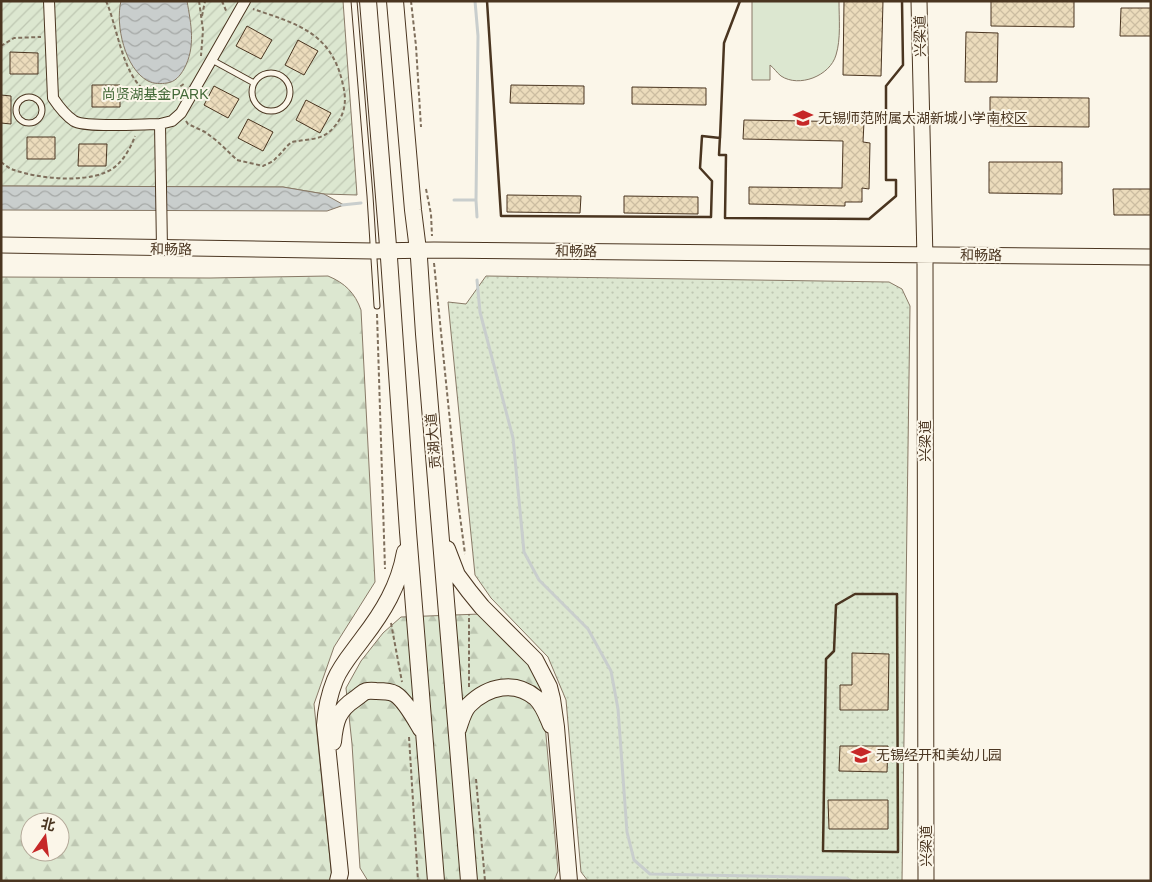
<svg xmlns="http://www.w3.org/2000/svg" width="1152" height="882" font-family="Helvetica,'Noto Sans SC',sans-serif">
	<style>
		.grass { fill: url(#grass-dots); stroke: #887966 }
		.forest { fill: url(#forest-firs); stroke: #887966; fill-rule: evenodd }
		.garden { fill: url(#garden-furrows); stroke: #887966 }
		.pitch { fill: #dce7d0; stroke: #887966 }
		.water { fill: url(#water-waves); stroke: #887966 }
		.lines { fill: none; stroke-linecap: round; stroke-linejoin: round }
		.stream { stroke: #c9cecd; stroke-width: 3 }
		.building { fill: url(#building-cross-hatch); stroke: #4a3520 }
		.lane-casing { stroke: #4a3520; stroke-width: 7 }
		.street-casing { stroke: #4a3520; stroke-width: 12 }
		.secondary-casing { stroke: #4a3520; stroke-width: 17 }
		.primary-casing { stroke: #4a3520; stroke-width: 18 }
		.path { stroke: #7f6f5c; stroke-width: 2; stroke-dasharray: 4 2.5; stroke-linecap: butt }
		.lane { stroke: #fbf6e9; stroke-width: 5 }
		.street { stroke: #fbf6e9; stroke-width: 10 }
		.secondary { stroke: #fbf6e9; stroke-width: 15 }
		.primary { stroke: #fbf6e9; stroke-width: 16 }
		.wall { stroke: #4a3520; stroke-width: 2.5 }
		.labels { text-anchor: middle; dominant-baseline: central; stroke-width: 4; stroke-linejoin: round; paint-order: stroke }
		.street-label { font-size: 14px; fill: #4a3520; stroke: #fbf6e9 }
		.park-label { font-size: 14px; fill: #436837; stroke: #fbf6e9 }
		.poi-label { font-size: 14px; fill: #4a3520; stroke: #fbf6e9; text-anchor: start }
	</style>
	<defs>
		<pattern id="grass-dots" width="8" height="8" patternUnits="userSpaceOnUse" patternTransform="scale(1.25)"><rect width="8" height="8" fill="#dce7d0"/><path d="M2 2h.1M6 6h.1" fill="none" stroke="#bec7b2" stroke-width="1.8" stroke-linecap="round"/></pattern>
		<pattern id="forest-firs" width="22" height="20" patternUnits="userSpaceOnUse" patternTransform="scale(1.25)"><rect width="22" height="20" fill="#dce7d0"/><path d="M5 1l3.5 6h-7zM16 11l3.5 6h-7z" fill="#bec7b2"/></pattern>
		<pattern id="garden-furrows" width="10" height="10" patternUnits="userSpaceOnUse" patternTransform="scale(1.25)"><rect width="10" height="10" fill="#dce7d0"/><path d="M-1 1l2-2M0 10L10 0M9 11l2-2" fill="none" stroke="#bec7b2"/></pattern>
		<pattern id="water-waves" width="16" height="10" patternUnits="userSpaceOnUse" patternTransform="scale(1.25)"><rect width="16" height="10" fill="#c9cecd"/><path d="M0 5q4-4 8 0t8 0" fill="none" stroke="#a5a8a6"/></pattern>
		<pattern id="building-cross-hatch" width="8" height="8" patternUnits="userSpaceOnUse" patternTransform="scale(1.25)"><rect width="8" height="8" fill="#ecdcbc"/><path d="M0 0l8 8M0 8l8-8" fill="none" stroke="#ccbda1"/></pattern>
	</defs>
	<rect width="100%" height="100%" fill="#fbf6e9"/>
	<path class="grass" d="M486,276L889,282L902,289L910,306L902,881H588L581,872L566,700L548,657L491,598L475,575L448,302L466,304Z"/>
	<path class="forest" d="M328,276C345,283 355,293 361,310L375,582L334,647L314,704L332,879L330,881H1V277L210,278ZM30,822H60V852H30Z
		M480,614L527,662L542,690L558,871L554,881H368L360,868L352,744L346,688L361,661L383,633L401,617Z"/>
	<path class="garden" d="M1,1H343L357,195L324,194L283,187L1,186Z"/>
	<path class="pitch" d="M752,1H839C839,19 841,39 836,55C830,76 799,88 781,76C777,73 774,68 770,65V80H752Z"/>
	<path class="water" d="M121,1H187C191,24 196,47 184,69C180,76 175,82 167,83C161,84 154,84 148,81C125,69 115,25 121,1Z
		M1,186L283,187L324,194L344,205L327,211L1,210Z"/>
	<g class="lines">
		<path class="stream" d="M475,1L478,36L476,200L477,217
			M454,200H476
			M342,205L361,203
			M477,280L480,312L513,438L524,552L539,580L588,629L611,671L618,709L627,832L634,860L650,874L846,878L852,881"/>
	</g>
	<path class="building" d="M844,1H883L881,76L843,75Z
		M991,1H1074V27L991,26Z
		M1121,8H1151V36H1120Z
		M247,26L272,40L261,59L236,46Z
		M966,32L998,33L997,82H965Z
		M298,40L318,51L304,75L285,65Z
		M10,52L38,53V74H10Z
		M92,85H120V107H92Z
		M511,85L584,86V104L510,103Z
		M214,86L239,99L228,118L204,105Z
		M632,87L706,88V105L632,104Z
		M1,95L11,96V124L1,123Z
		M990,97L1089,98V127L990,126Z
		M306,100L331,113L320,133L296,120Z
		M248,119L273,132L263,151L238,138Z
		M744,120L864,122L863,142L870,143L869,189L862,188V202H845V206L749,204V187L842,188L843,141L743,139Z
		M27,137H55V159H27Z
		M79,144H107L106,166H78Z
		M989,162H1062V194L989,193Z
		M1113,189H1151V215H1114Z
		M507,195L581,196L580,213L507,212Z
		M624,196L698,197V214L624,213Z
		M852,653L889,654L888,710H840V685H852Z
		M840,746H888L887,772L839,771Z
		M828,800H888V829H829Z"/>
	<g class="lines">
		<defs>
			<path id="lane" d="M354,1L370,196L377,306
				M212,60L254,83
				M252 92a19 19 0 1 1 38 0a19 19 0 1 1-38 0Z
				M16 110a13 13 0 1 1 26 0a13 13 0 1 1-26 0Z"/>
			<path id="street" d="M49,1L53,98C59,107 65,115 74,121C86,128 143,124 160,124L172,121L181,113L245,1
				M160,124L162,249"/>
			<path id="secondary" d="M919,1L925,259L926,881
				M1,245L373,251L434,250L1151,257"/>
			<path id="primary" d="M368,1L389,258L408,532L436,881
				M395,1L413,210L419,258L424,334L469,881
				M447,549L457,575L469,591L482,607L535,660L549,687L552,699L556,727L569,881
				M458,729C461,721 463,711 469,705C488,686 515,680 536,698C544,706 547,716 551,725
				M333,742C335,721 338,710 355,699C365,692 363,690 376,691C382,691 390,691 395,694C405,700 415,719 421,729
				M338,881L340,873L325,725C326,710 329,695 335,680C341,665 353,652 363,638C383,612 399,586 405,552"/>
		</defs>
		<use href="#lane" class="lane-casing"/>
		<use href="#street" class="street-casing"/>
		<use href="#secondary" class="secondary-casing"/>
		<use href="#primary" class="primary-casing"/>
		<path class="path" d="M106,1C121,33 127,126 185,83
			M199,1L203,30L201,56
			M222,1L227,13
			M411,1L416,46L421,127
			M202,16L205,1
			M1,46L14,38L41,37
			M186,121L188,124L205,132L217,141L237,160L263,166C267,164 273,162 276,158C282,153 286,146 292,142C296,141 300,141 304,140C316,139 326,137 334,127C345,115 347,101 343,85C332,33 298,24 253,9
			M1,162C5,165 10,169 14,170C40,179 94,185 116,166C125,158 131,147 135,136
			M426,189L431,214L432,236
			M434,263L458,501L465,554
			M377,314L385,569
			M391,623L402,682
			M469,687V614
			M409,737L418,881
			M476,779L485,881"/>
		<use href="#lane" class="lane"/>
		<use href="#street" class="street"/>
		<use href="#secondary" class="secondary"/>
		<use href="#primary" class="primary"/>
		<path class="wall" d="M487,1L501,216L711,217L712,181L700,168L702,136L720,138L724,43L740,1
			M720,136L719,155H726L725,218L869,219L896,196V180H886V86L903,65L902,1
			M855,594H897L898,852L823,851L826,659L834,651L836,605Z"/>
	</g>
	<defs>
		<symbol id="school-bare" viewBox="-9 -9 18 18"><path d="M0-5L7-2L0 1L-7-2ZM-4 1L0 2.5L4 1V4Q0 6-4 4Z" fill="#c62828" stroke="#fbf6e9" stroke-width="2.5" paint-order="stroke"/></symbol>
	</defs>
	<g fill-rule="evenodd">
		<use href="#school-bare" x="789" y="104" width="28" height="28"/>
		<use href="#school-bare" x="847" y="741" width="28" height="28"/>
	</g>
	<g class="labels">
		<g class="street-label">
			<text transform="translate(920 36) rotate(-91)">兴梁道</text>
			<text transform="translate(171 249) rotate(1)">和畅路</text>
			<text transform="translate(576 251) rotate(1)">和畅路</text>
			<text transform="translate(981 255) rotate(1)">和畅路</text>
			<text transform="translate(433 441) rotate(-95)">贡湖大道</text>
			<text transform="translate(925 441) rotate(-90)">兴梁道</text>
			<text transform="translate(926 846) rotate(-90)">兴梁道</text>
		</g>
		<g class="park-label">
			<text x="155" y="94">尚贤湖基金PARK</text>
		</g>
		<g class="poi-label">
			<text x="818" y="118">无锡师范附属太湖新城小学南校区</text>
			<text x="876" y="755">无锡经开和美幼儿园</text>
		</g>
	</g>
	<rect width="1152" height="882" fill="none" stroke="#4a3520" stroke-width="5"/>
	<g transform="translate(45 837) rotate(14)"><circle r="24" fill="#fbf6e9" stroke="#b4a999"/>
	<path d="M0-4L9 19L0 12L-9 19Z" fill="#c62828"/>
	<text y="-8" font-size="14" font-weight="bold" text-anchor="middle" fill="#4a3520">北</text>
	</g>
</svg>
